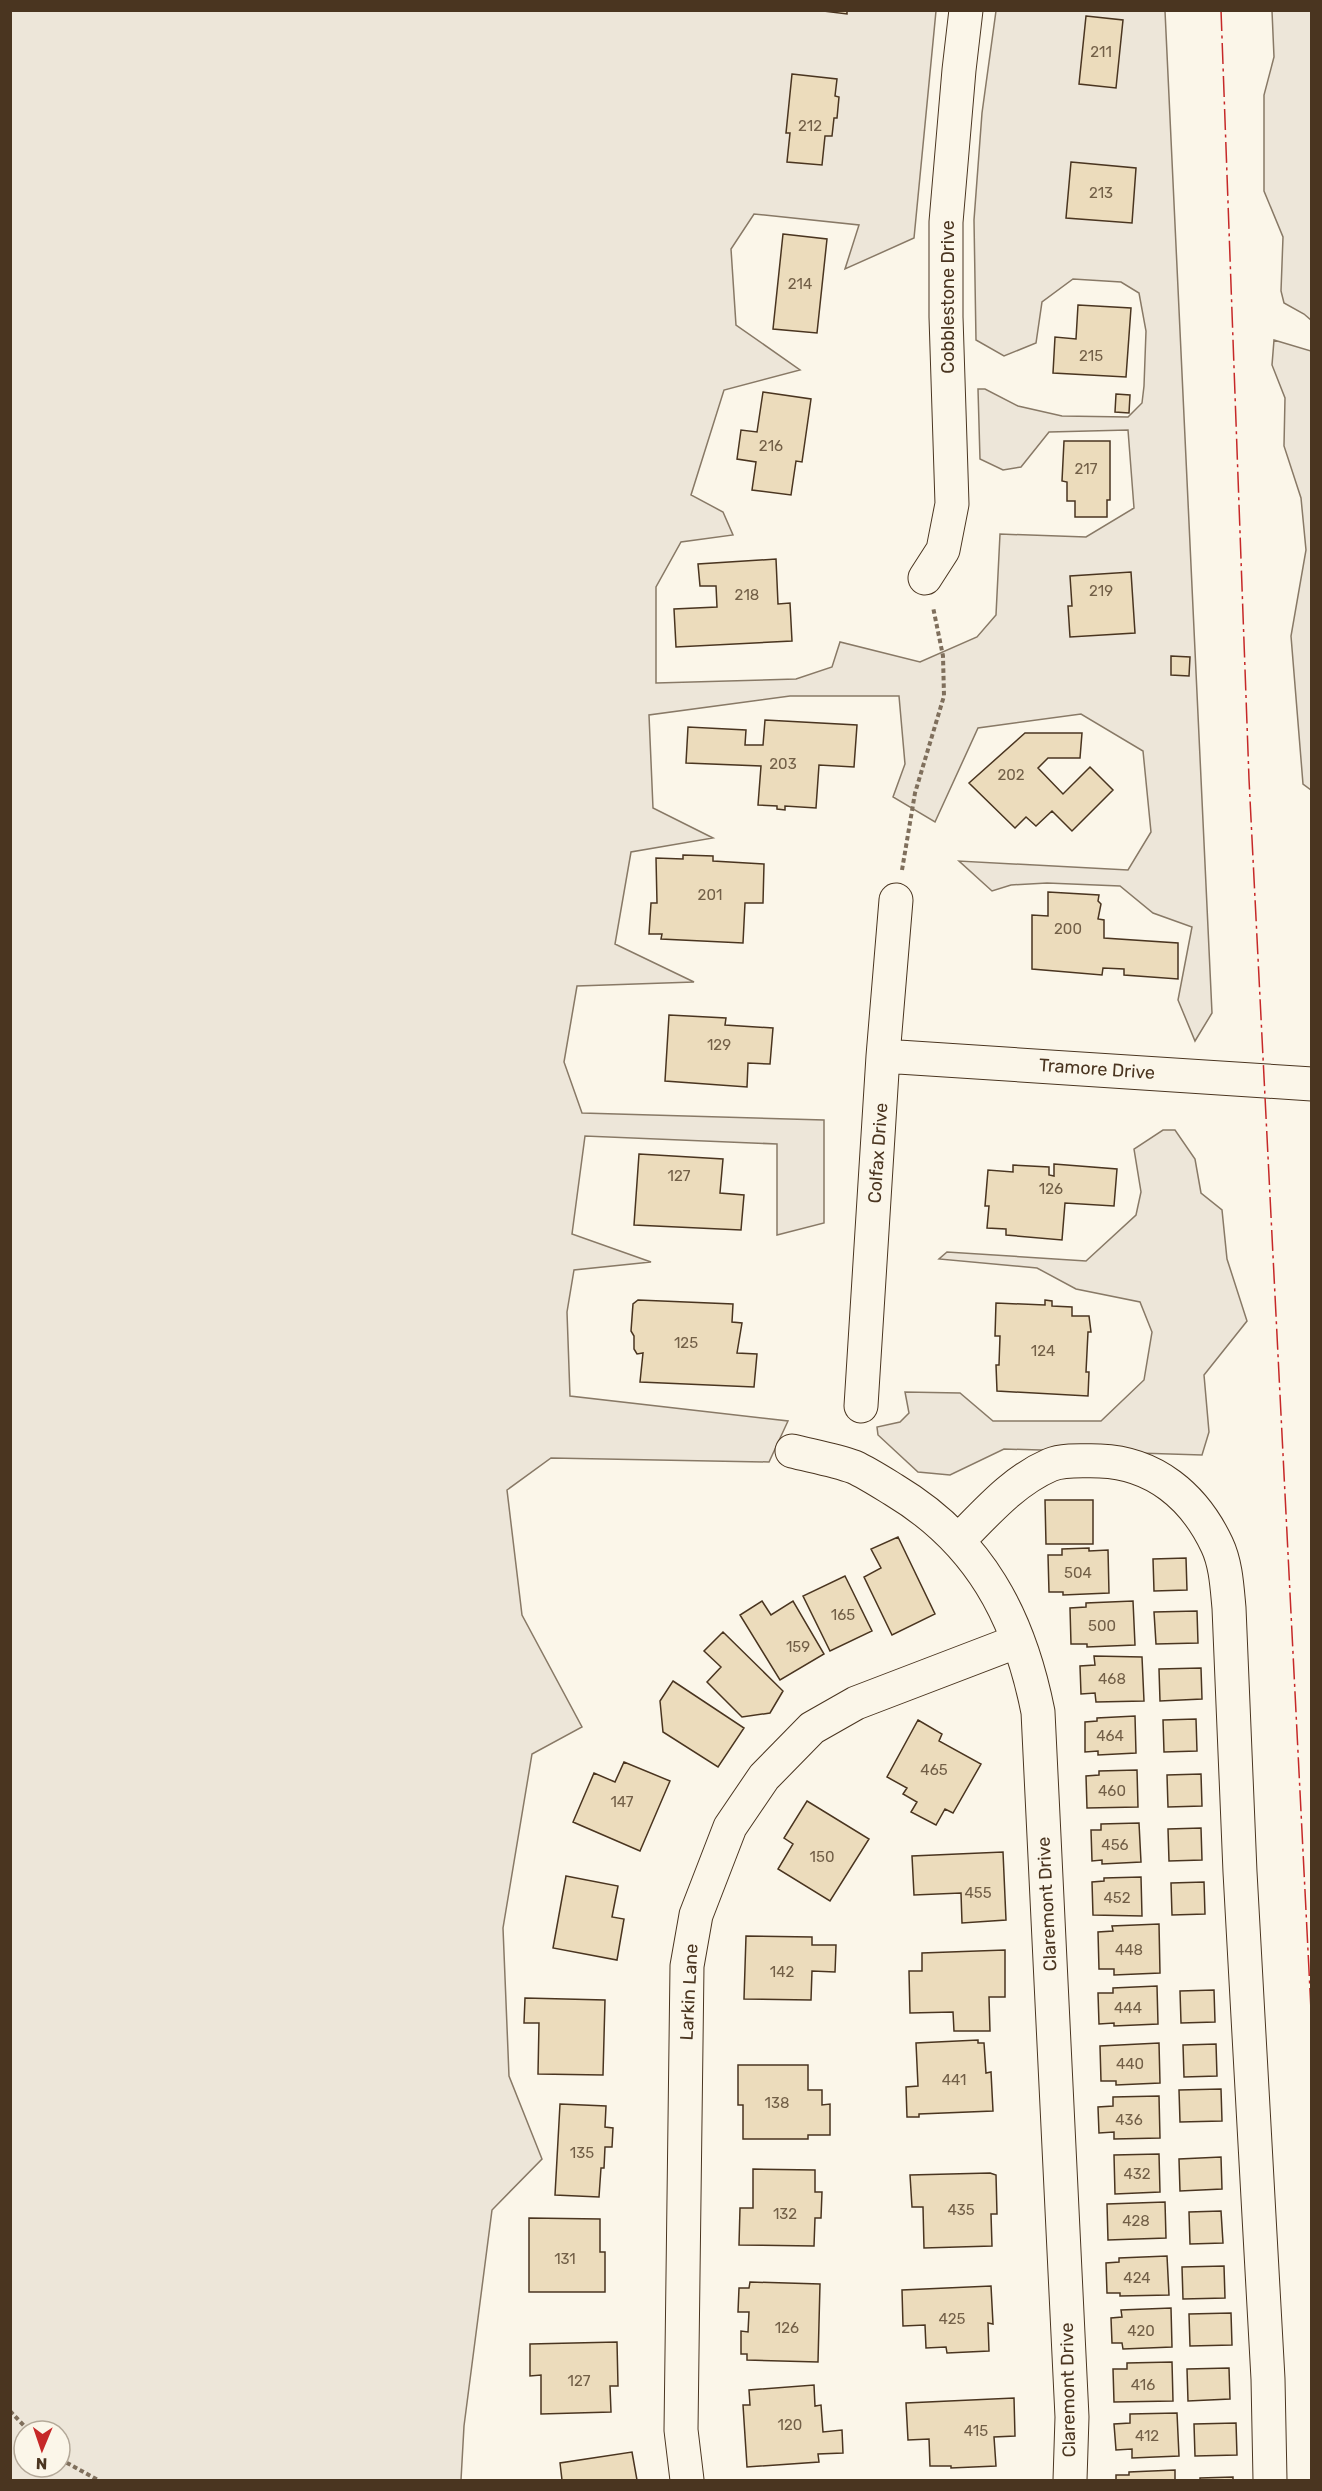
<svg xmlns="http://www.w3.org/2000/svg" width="1322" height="2491" font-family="Rubik,sans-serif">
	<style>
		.green { fill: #ede6d9; stroke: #887966; stroke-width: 1.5; fill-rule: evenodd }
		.building { fill: #ecdcbc; stroke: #4a3520; stroke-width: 1.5 }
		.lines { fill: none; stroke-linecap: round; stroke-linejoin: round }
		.minor-casing { stroke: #4a3520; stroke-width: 35 }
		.path { stroke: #7f6f5c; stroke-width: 4; stroke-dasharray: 4.5 3; stroke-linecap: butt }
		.minor { stroke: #fbf6e9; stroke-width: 33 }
		.power { stroke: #c62828; stroke-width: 1.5; stroke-dasharray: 21 4.5 3 4.5; stroke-linecap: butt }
		.labels { text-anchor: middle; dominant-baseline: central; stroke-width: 4.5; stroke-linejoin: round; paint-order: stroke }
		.number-label { font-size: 15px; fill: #725f47 }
		.street-label { font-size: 18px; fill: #4a3520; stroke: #fbf6e9 }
	</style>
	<rect width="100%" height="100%" fill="#fbf6e9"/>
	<path class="green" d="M11,11H936L914,238L845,269L859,225L754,214L731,249L736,325L800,370L724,390L691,495L723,512L733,535L681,542L656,587V683L796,679L832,667L840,642L920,662L977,637L996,615L1000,534L1086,537L1134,508L1128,430L1049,432L1021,467L1003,470L980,459L978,389H985L1018,406L1062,416L1128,417L1142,403L1144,386L1146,331L1139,293L1121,282L1073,279L1042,302L1036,343L1004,356L976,340L974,220L982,113L996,11H1165L1212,1013L1195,1041L1178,1000L1192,927L1153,913L1120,886L1047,883L1011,885L992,891L959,861L1128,870L1151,832L1143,751L1081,714L978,728L935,822L893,797L905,764L899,696H790L649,715L653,808L713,838L631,852L615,944L694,982L577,986L564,1062L582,1113L824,1120V1223L777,1235V1144L585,1136L572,1234L651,1262L574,1270L567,1312L570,1396L788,1421L769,1462L551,1458L507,1490L522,1615L582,1727L532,1754L503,1928L509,2076L542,2159L492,2210L464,2426L461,2480H11ZM24,2431H60V2467H24Z
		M1272,11H1311V320L1304,314L1284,303L1281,291L1283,237L1264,191V95L1274,57Z
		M1274,340L1311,351V790L1303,784L1291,636L1306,550L1301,498L1284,446L1285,398L1272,365Z
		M1163,1130H1175L1195,1159L1201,1193L1222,1210L1227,1259L1247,1321L1204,1375L1209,1432L1202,1455L1004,1449L950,1475L918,1472L878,1435L877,1427L900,1422L909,1413L905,1392L960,1393L993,1421H1101L1144,1380L1152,1332L1140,1302L1076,1289L1037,1268L939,1259L947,1252L1086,1261L1136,1215L1141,1192L1134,1149Z"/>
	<path class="building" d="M815,10H847V14Z
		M1086,16L1123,20L1116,88L1079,84Z
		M792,74L837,79L835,96L839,97L837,118H834L832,136H825L822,165L787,162L790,133H786Z
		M1071,162L1136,168L1132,223L1066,218Z
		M783,234L827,239L817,333L773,329Z
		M1078,305L1131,308L1126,377L1053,373L1055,337L1076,339Z
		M763,392L811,399L802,462L796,461L791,495L752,490L756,462L737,459L741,430L757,432Z
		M1116,394L1130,395L1129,413L1115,412Z
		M1064,441H1110V500H1107V517H1075V501H1067V482L1062,481Z
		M776,559L778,604L790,603L792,641L676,647L674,609L717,607L716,586H700L698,564Z
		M1131,572L1135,633L1070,637L1068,606H1072L1070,576Z
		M1171,656L1190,657L1189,676L1171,675Z
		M765,720L857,725L854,767L819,765L816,808L785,806V810L777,809V806L758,805L761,766L686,763L688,727L746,730L745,745H763Z
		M1025,733H1082L1080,758H1048L1038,768L1063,794L1090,767L1113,790L1072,831L1052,811L1036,826L1026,817L1015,828L969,783Z
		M683,855L713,856V861L764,864L763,903H745L743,943L661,939L662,934H649L651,903H657L656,858L683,859Z
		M1048,892L1099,895L1098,901L1101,904L1098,919L1104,920V938L1178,943V979L1124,975V969L1103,968L1102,975L1032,969V915L1048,916Z
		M669,1015L726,1018L725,1025L773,1028L770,1064L748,1063L747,1087L665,1081Z
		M639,1154L723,1159L720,1193L744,1195L741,1230L634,1225Z
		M1054,1164L1117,1169L1114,1206L1065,1203L1062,1240L1006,1235V1229L987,1228L989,1206H985L988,1170L1013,1172V1165L1049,1167V1175L1054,1176Z
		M638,1300L733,1304L732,1322L742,1323L737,1353L757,1354L754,1387L640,1382L643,1353L637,1354L634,1349V1336L631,1331L633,1304Z
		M1045,1300L1052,1301V1306L1072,1307V1316H1089L1091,1332H1088L1086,1372H1089L1088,1396L997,1391L996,1365H999L1000,1336H995L996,1303L1045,1305Z
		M1045,1500H1093V1544H1046Z
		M898,1537L935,1614L892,1635L864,1577L881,1568L871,1549Z
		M1089,1548V1551L1108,1550L1109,1593L1063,1595V1592H1049L1048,1555H1062V1549Z
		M1186,1558L1187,1590L1154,1591L1153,1559Z
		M845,1576L872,1631L830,1651L803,1596Z
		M762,1601L771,1615L793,1601L824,1654L780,1680L740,1615Z
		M1133,1601L1135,1645L1087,1647V1644H1071L1070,1608L1086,1607V1603Z
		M1197,1611L1198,1643L1156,1644L1154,1612Z
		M723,1632L783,1691L770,1713L742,1717L707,1682L721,1667L704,1651Z
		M1094,1656L1142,1657L1144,1701L1096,1702L1095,1693L1081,1694L1080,1666L1095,1665Z
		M1201,1668L1202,1699L1160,1701L1159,1669Z
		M673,1681L744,1728L718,1767L663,1732L660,1701Z
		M1135,1716L1136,1753L1098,1755V1751L1085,1752V1722L1097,1721V1718Z
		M1196,1719L1197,1751L1164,1752L1163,1720Z
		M918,1720L942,1734L939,1741L981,1764L953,1813L945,1809L936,1825L911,1812L917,1802L903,1794L907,1788L887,1777Z
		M624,1762L670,1781L640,1851L573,1822L594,1773L615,1782Z
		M1137,1770L1138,1807L1087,1808L1086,1776L1099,1775V1771Z
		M1201,1774L1202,1806L1168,1807L1167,1775Z
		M807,1801L869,1839L830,1901L778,1869L793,1844L784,1838Z
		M1139,1823L1141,1862L1102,1864V1860L1092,1861L1091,1830H1101V1824Z
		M1201,1828L1202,1860L1169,1861L1168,1829Z
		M1003,1852L1006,1920L962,1923L961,1893L914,1895L912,1856Z
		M566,1876L618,1886L612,1917L624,1919L617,1960L553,1948Z
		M1141,1877L1142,1916L1093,1915L1092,1882L1104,1881V1878Z
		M1204,1882L1205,1914L1172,1915L1171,1883Z
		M1159,1924L1160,1973L1114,1975V1969H1099L1098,1932L1113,1931L1112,1926Z
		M746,1936L812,1937V1945H836L835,1972L812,1971L811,2000L744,1999Z
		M1005,1950V1997H989L990,2031H954L953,2012L910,2013L909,1971H922V1953Z
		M1157,1986L1158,2024L1114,2026V2023L1099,2024L1098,1993H1113V1988Z
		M1214,1990L1215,2022L1181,2023L1180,1991Z
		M525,1998L605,2000L603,2075L538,2074L539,2023H524Z
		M978,2040V2043H984L986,2073L991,2072L993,2111L919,2114V2117H907L906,2087L918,2086L916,2043Z
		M1159,2043L1160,2083L1116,2085V2081H1101L1100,2046Z
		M1216,2044L1217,2076L1184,2077L1183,2045Z
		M738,2065H808V2090H822V2105L830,2104V2135H808V2139H743V2105H738Z
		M1221,2089L1222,2121L1180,2122L1179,2090Z
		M1159,2096L1160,2138L1114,2139V2132L1099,2133L1098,2107L1113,2106V2097Z
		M560,2104L606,2106L605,2127L613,2128L612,2147H605L604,2168H601L599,2197L555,2195Z
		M1159,2154L1160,2192L1115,2194L1114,2155Z
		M1221,2157L1222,2189L1180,2191L1179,2159Z
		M753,2169L815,2170V2192H822L821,2218H815L814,2246L739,2245L740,2208H753Z
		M990,2173L996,2175L997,2214H991L992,2246L924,2248L923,2207H912L910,2175Z
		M1165,2202L1166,2238L1108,2240L1107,2204Z
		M1221,2211L1223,2243L1190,2244L1189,2212Z
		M529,2218L600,2219V2252H605V2292H529Z
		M1167,2256L1169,2295L1120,2296V2293H1107L1106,2263L1119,2262V2258Z
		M1224,2266L1225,2298L1183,2299L1182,2267Z
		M750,2282L820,2284L818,2362L747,2360V2354H741V2331L748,2332L749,2312H738L739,2288H749Z
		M991,2286L993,2324L988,2323L989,2351L947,2353L946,2347L926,2348L925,2325L903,2326L902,2290Z
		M1171,2308L1172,2347L1123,2349L1122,2343H1112L1111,2318L1122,2317L1121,2310Z
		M1231,2313L1232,2345L1190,2346L1189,2314Z
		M617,2342L618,2386H610L611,2412L541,2414V2375L530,2376V2344Z
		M1172,2362L1173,2401L1114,2402L1113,2369H1127V2363Z
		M1229,2368L1230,2399L1188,2401L1187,2369Z
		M814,2385L815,2406L821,2405L823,2432L842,2430L843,2453L818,2454L819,2462L747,2467L743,2405H750L749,2390Z
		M1014,2398L1015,2436L994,2437L996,2466L951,2468V2466H930L929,2439L908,2440L906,2403Z
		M1177,2413L1179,2456L1132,2458V2449L1116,2450L1114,2424L1130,2423V2414Z
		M1236,2423L1237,2455L1195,2456L1194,2424Z
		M632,2452L637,2480H562L560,2463Z
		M1175,2470V2480H1116V2475H1129V2472Z
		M1233,2477V2480H1200V2478Z"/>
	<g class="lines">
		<defs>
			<path id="minor" d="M925,578L943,550L952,504L946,317V222L959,70L966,10
				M883,1056L1312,1084
				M861,1406L883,1056L896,900
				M792,1451C812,1456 835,1460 854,1467C867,1473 881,1482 894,1490C979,1541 1019,1616 1038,1712L1072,2417L1070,2480
				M958,1541C986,1513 1013,1481 1050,1465C1064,1459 1085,1461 1100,1461C1154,1463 1194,1496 1217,1545C1226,1564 1227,1587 1229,1608L1240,1872L1268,2379L1270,2480
				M687,2480L681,2430L687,1966L696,1915L730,1827L764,1777L812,1728L856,1703L1018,1641"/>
		</defs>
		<use href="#minor" class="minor-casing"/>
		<path class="path" d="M902,870L915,793L944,696L943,656L933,607
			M10,2411L29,2431
			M60,2459L98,2480"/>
		<use href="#minor" class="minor"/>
		<path class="power" d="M1221,10L1249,779L1312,2030"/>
	</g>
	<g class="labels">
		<g class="number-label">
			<text x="1101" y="52">211</text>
			<text x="810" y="126">212</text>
			<text x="1101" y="193">213</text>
			<text x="800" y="284">214</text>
			<text x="1091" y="356">215</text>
			<text x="771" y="446">216</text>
			<text x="1086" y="469">217</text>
			<text x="1101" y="591">219</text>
			<text x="747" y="595">218</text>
			<text x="783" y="764">203</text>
			<text x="1011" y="775">202</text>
			<text x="710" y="895">201</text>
			<text x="1068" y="929">200</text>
			<text x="719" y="1045">129</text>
			<text x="679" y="1176">127</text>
			<text x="1051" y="1189">126</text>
			<text x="686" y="1343">125</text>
			<text x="1043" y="1351">124</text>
			<text x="1078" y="1573">504</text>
			<text x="843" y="1615">165</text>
			<text x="1102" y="1626">500</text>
			<text x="798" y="1647">159</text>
			<text x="1112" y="1679">468</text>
			<text x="1110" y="1736">464</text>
			<text x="934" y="1770">465</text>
			<text x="1112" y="1791">460</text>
			<text x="622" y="1802">147</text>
			<text x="1115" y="1845">456</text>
			<text x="822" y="1857">150</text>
			<text x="978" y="1893">455</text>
			<text x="1117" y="1898">452</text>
			<text x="1129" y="1950">448</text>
			<text x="782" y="1972">142</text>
			<text x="1128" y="2008">444</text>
			<text x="1130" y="2064">440</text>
			<text x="954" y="2080">441</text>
			<text x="777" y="2103">138</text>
			<text x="1129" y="2120">436</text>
			<text x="582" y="2153">135</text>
			<text x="1137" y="2174">432</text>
			<text x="961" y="2210">435</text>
			<text x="785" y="2214">132</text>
			<text x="1136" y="2221">428</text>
			<text x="565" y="2259">131</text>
			<text x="1137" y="2278">424</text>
			<text x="952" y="2319">425</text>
			<text x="787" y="2328">126</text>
			<text x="1141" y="2331">420</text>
			<text x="579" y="2381">127</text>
			<text x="1143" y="2385">416</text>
			<text x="790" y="2425">120</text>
			<text x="976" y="2431">415</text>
			<text x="1147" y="2436">412</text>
		</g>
		<g class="street-label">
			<text transform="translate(948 297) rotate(-90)">Cobblestone Drive</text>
			<text transform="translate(1097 1069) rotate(4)">Tramore Drive</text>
			<text transform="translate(878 1153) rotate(-86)">Colfax Drive</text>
			<text transform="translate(1047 1904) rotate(-93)">Claremont Drive</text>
			<text transform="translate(689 1992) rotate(-87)">Larkin Lane</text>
			<text transform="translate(1068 2390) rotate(-91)">Claremont Drive</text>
		</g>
	</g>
	<rect width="1322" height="2491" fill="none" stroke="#4a3520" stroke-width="24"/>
	<g transform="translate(42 2449) rotate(182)"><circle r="28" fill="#fbf6e9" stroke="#b4a999" stroke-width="1.5"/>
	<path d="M0-4.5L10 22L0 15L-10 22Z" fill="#c62828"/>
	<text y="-9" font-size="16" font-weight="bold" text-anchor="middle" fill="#4a3520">N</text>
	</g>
</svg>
